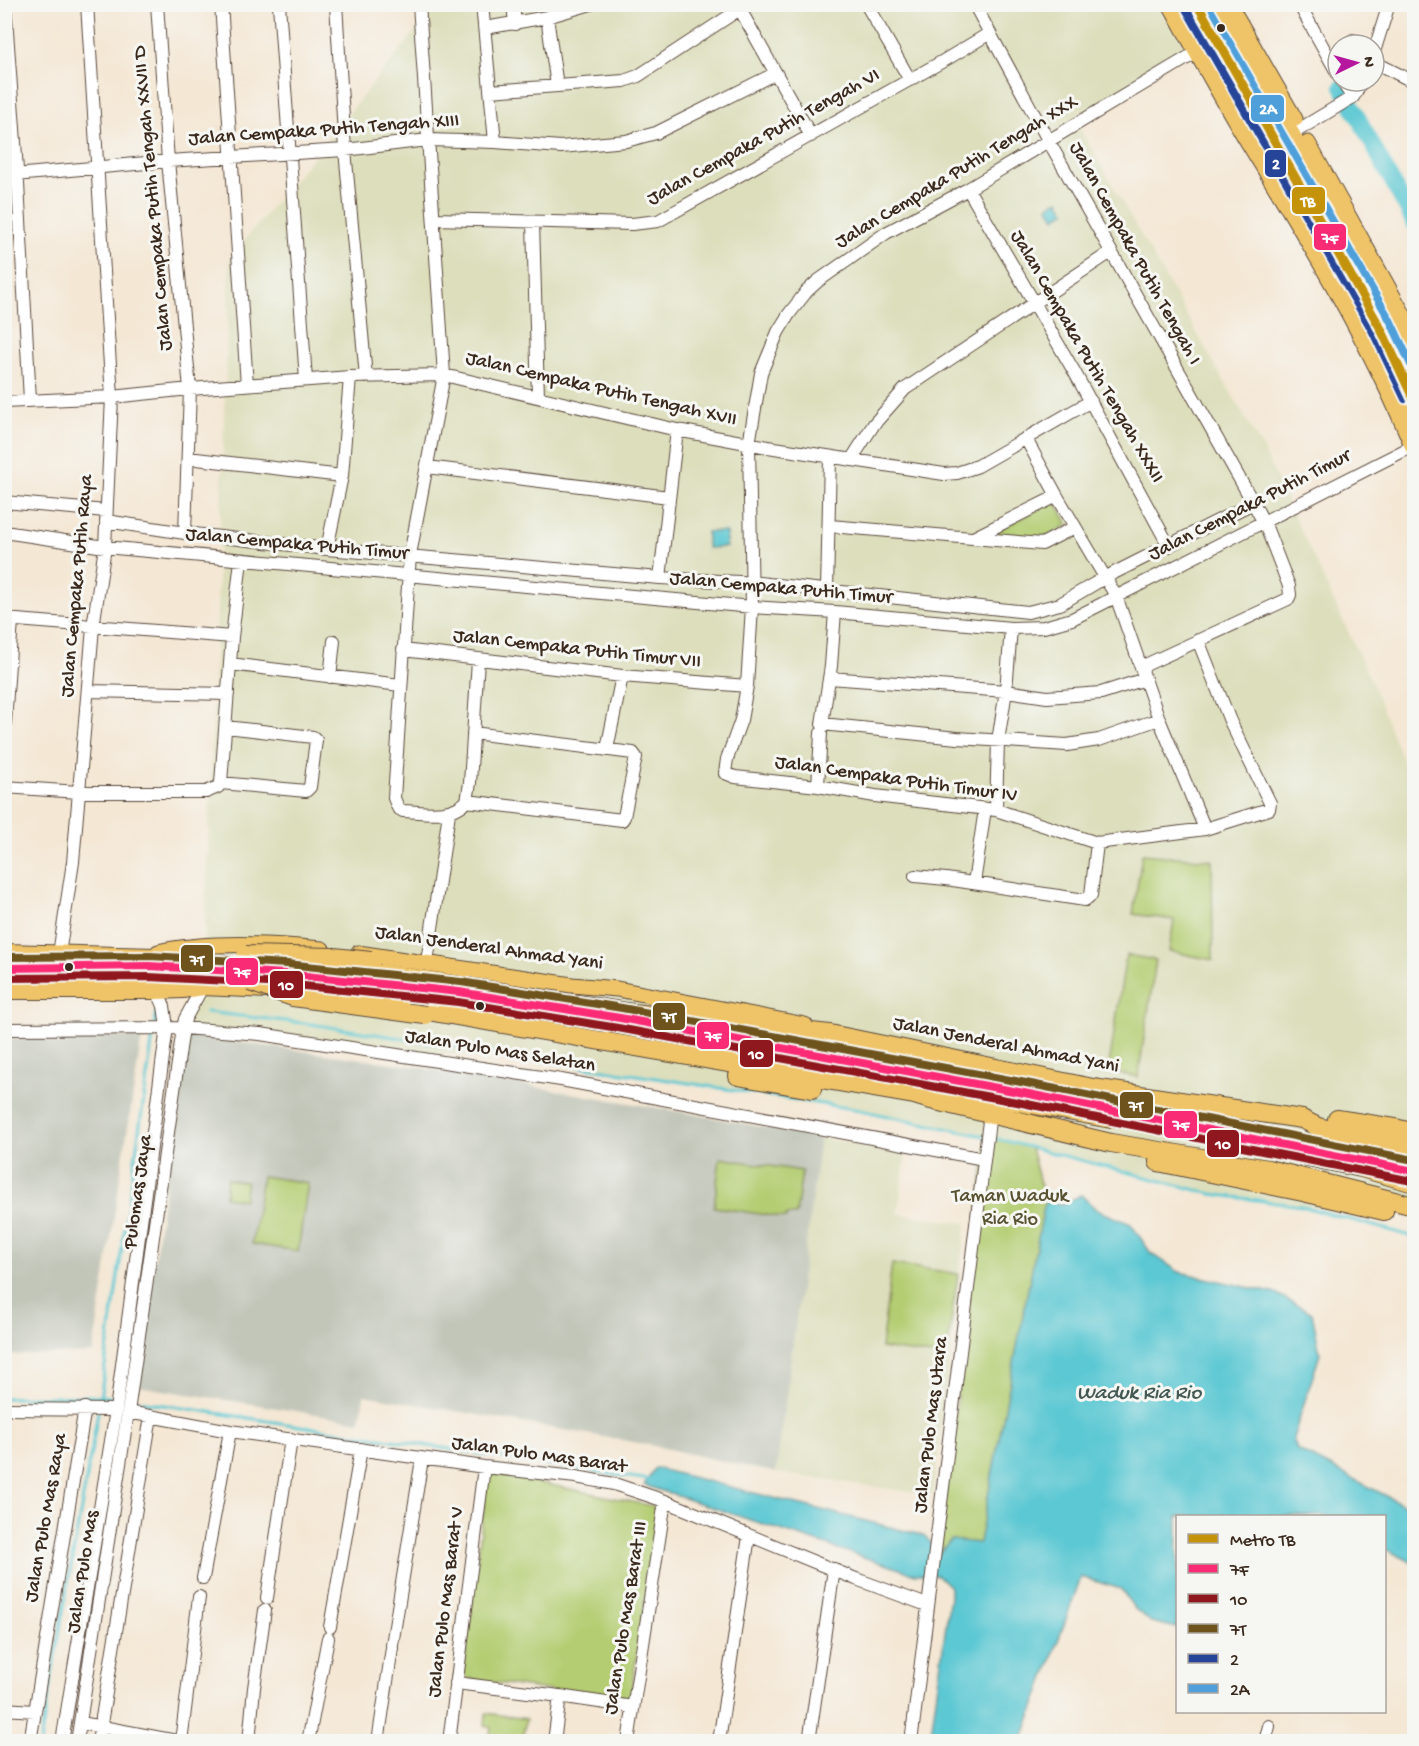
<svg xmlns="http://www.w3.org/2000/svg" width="1419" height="1746" font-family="'Gochi Hand',sans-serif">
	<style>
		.built { fill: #dddebc }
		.industrial { fill: #c2c6b9 }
		.green { fill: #b4cd72; stroke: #787c48; stroke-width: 1.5 }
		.water { fill: #5bc8d3; stroke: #4b7978; stroke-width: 1.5 }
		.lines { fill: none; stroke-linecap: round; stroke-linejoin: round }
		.stream { stroke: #5bc8d3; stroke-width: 3 }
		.river { stroke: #5bc8d3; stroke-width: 16 }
		.minor-casing { stroke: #574639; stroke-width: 14 }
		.major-casing { stroke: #574639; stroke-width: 17 }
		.highway-casing { stroke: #574639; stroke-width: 20 }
		.minor { stroke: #fff; stroke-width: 12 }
		.major { stroke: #efc469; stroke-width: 15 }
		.highway { stroke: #efc469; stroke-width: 18 }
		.highway-bridge-casing { stroke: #574639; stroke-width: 20; stroke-linecap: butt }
		.highway-bridge { stroke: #efc469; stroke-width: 18 }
		.bus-1-casing { stroke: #f6f6f2; stroke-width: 12 }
		.bus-2-casing { stroke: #f6f6f2; stroke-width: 12 }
		.bus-3-casing { stroke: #f6f6f2; stroke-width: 12 }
		.bus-4-casing { stroke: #f6f6f2; stroke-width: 12 }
		.bus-5-casing { stroke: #f6f6f2; stroke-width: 12 }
		.bus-1 { stroke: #fa2b75; stroke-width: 8 }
		.bus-2 { stroke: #8e181e; stroke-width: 8 }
		.bus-3 { stroke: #6e531c; stroke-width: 8 }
		.bus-4 { stroke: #264598; stroke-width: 8 }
		.bus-5 { stroke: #4fa0da; stroke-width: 8 }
		.metro-1-casing { stroke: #f6f6f2; stroke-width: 14 }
		.metro-1 { stroke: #c49309; stroke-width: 9 }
		.bus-dot { fill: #3b2a1e; stroke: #f6f6f2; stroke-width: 2 }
		.labels { text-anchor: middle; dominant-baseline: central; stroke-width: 6; stroke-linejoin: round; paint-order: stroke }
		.street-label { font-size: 20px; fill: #3b2a1e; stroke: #f6f6f2 }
		.park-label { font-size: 20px; fill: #595333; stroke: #f6f6f2 }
		.water-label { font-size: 21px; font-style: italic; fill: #455954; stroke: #f6f6f2 }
		.line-badge { stroke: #f6f6f2; stroke-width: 2 }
		.badge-label { font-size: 16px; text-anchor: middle; font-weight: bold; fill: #fff }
	</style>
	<rect width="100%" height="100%" fill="#f6f6f2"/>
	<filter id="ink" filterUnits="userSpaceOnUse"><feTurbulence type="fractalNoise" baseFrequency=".0167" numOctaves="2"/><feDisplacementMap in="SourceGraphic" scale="12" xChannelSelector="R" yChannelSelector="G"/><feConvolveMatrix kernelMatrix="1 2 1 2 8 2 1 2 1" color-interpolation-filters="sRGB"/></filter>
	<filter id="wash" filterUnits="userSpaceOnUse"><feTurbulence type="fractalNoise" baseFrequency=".008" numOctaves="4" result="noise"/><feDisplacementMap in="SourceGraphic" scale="24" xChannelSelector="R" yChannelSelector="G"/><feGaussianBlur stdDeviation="1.35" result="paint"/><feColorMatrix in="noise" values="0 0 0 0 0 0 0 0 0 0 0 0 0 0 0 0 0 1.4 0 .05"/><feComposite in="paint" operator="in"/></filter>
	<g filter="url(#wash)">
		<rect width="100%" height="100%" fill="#f4e7d4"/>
		<path class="built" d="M437,5H1163L1190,52L1074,118L1263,449L1373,685L1414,790V1196L1375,1214L1212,1194L971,1132L850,1108L495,1054H404L183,1028L203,986L230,258Z
			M820,1138L906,1151L898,1214L966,1223L933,1495L776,1473Z"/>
		<path class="industrial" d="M186,1035L412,1066L699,1115L820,1138L776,1473L650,1445L364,1395L360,1421L137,1386Z
			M142,1036L93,1353L5,1355V1038Z"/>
		<path class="green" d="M1241,62L1386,322L1381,325L1231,68Z
			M1055,501L1068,525L1044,538L990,534Z
			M1142,854L1212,860L1213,960L1169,951L1174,920L1133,914Z
			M1126,955L1156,960L1138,1077L1108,1072Z
			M987,1136L1031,1148L1045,1202L979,1543L951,1540L939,1554Z
			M720,1158L802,1171L796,1215H787L786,1218L714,1207Z
			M262,1176L308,1183L298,1251L252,1244Z
			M227,1179L247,1182L244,1200L225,1197Z
			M892,1264L958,1274L946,1357L881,1348Z
			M488,1472L658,1507L630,1702L463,1678Z
			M486,1713L526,1719L522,1741H489L491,1727L485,1726Z"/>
		<path class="water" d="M1059,200L1066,211L1055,218L1048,206Z
			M707,532H726V547L707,548Z
			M1081,1195L1097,1210L1131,1224L1150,1252L1179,1272L1277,1294L1312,1313L1320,1354L1293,1438L1297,1450L1414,1510V1563L1385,1549L1384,1516H1178L1177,1628L1151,1622L1134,1608L1121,1589L1081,1577L1022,1741H930L950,1596V1587L938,1575L915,1574L644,1485L655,1468L925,1536L939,1553L951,1540L979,1543L1045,1202L1064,1204Z"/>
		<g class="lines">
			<path class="stream" d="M206,1012L311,1024L854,1109L984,1136
				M155,1024L156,1012
				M990,1137L1212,1194L1301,1206L1414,1237
				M4,1398L100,1396L114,1398
				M132,1400L650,1480
				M99,1406L153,1036
				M40,1742L98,1412"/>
			<path class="river" d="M1342,87L1414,223"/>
		</g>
	</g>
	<g filter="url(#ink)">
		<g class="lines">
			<defs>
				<path id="minor" d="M5,4L18,184L30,400
					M157,4L168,161L190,389L185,533
					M221,4L247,385
					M279,4L306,380
					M336,4L345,150L366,377
					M419,4L444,375L410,555L394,798L398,808L403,811C425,812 450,818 467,801
					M482,4L495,142
					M513,4L515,24
					M737,4L811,136
					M866,4L910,80
					M974,4L1048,140L1255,506L1266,527L1289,586L1290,595L1288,599L1141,667
					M1299,4L1338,74
					M547,17L557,86
					M485,28L547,17L591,4
					M1353,40L1367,45
					M1197,52L968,189L886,233L818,281L807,291L789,314L778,332L761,373L749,444L752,607L747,686L741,720L727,759L725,773L735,777L818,786L875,796L996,810L1097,843L1205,829L1269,809L1270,803L1230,721L1198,640
					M1374,52L1389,4
					M1374,62L1414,82
					M1342,81L1348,91L1356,93
					M490,91L624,81L638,76L740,9
					M1300,129L1353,97L1362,81
					M4,176L168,161L345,150L428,140L495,142L561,147L626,141L656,133L776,73
					M968,189L1075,373L1169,546
					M434,219L632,224L658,221L945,60L990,33
					M533,222L538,397
					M4,402L112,397L190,389L350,377L444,375L677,430L768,447L944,474L957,473L978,466L1091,401
					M1026,439L1057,496L1116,596L1159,719L1205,829
					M188,458L342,476
					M851,460L874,424L905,389L1111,252
					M427,467L669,497
					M4,502L106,511
					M106,521L185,533L327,549L660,578L759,583L1028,612L1060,604L1106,577L1253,503
					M830,526L1042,544L1075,527
					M4,532L105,547L752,607L835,612L1011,628L1044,627L1072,619L1413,446
					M975,537L1057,496
					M327,549L342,476L350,377
					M660,578L677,430
					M827,591L830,457
					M835,612L831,666L822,724L957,738L1067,745L1099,740L1159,719
					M4,619L232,637
					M403,650L622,676L747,686
					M230,664L400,685
					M330,677L334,641
					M829,678L1006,691L1047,697L1101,693L1145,679
					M88,691L228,694
					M4,737L12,620
					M607,749L622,676
					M221,783L306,791L310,787L316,740L313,737L226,727
					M818,786L821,733
					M4,787L79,792H206L218,787L221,783L232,637L241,560
					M467,801L622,820L624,817L636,757L633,753L473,733
					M467,801L470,783L478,660
					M996,810L998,741L1006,691L1011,628
					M915,876L946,879L1085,900L1091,895L1097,843
					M974,883L985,809
					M59,954L73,862L93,627L105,547L112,397L87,4
					M427,962L449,813
					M4,1029L183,1028L260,1034L561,1080L984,1159
					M4,1409L116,1410
					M128,1412L230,1431L484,1467L576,1477L614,1484L665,1501L856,1579L927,1605
					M203,1578L230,1431
					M267,1598L291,1439
					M330,1627L361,1449
					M392,1645L422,1459
					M456,1683L552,1695L633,1707
					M4,1709L35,1711
					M81,1723L182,1742
					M30,1742L85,1408
					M62,1742L116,1410L167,1027L164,1006L157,990
					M77,1742L128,1412L183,1028L185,1019L203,986
					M98,1742L151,1416
					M181,1742L199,1597
					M249,1742L254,1688L265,1610
					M308,1742L328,1638
					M378,1742L392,1648
					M449,1742L484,1467
					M554,1742L560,1696
					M628,1742L665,1501
					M719,1742L749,1536
					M809,1742L834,1569
					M911,1742L990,1113
					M1265,1742L1269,1726"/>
				<path id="major" d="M1170,4C1196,52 1222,100 1251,147C1311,245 1370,343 1414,450
					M1185,4C1262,144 1352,276 1414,422
					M1217,4L1295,139L1414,357
					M1229,4L1295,119
					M1308,143L1414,334
					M158,952C208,941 271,944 322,949
					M358,953L572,985L617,989L805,1025"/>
				<path id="highway" d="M4,953L194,958
					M382,973L633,1013L830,1034L1093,1088L1302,1119L1318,1127L1414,1147
					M4,975L147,973L212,977
					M4,990H157L182,989L203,986L267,989
					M410,1008L914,1095L927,1099L1111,1143L1268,1169L1414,1206
					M736,1034L1414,1167
					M738,1076L812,1089
					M902,1081L1111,1119
					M1337,1119L1395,1128L1414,1133
					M1308,1157L1361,1168L1414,1183
					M1158,1162L1303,1192L1384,1211"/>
			</defs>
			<use href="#minor" class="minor-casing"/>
			<use href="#major" class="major-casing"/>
			<use href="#highway" class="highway-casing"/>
			<use href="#minor" class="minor"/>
			<use href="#major" class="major"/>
			<use href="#highway" class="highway"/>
			<defs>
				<path id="highway-bridge" d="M246,955L334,957L371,961
					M179,962L293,968L399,982
					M250,982L293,997L425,1015
					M269,983H295L404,995"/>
			</defs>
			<use href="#highway-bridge" class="highway-bridge-casing"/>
			<use href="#highway-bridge" class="highway-bridge"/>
			<defs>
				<path id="bus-1" d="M1195,4L1381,325L1414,395
					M4,968L149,966L286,974L459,992L620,1018L1019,1092L1414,1171"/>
				<path id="bus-2" d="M4,978L149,977L285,984L458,1002L618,1028L1017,1102L1412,1181"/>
				<path id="bus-3" d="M4,957L150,956L287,964L461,982L622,1008L1021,1082L1414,1160"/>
				<path id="bus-4" d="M1186,9L1372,330L1405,399"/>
				<path id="bus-5" d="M1207,4L1390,320L1414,371"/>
			</defs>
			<use href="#bus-1" class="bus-1-casing"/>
			<use href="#bus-2" class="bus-2-casing"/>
			<use href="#bus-3" class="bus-3-casing"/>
			<use href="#bus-4" class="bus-4-casing"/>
			<use href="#bus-5" class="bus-5-casing"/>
			<use href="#bus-1" class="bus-1"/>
			<use href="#bus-2" class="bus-2"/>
			<use href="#bus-3" class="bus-3"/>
			<use href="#bus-4" class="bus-4"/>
			<use href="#bus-5" class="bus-5"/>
			<defs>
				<path id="metro-1" d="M1197,4L1381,329L1414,400"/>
			</defs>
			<use href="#metro-1" class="metro-1-casing"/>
			<use href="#metro-1" class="metro-1"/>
		</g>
	</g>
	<g class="bus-dot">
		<circle cx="1221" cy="28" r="5"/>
		<circle cx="69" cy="967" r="5"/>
		<circle cx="480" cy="1006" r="5"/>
	</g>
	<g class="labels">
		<g class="street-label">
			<text transform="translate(324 131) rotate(-4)">Jalan Cempaka Putih Tengah XIII</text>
			<text transform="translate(764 138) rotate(-29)">Jalan Cempaka Putih Tengah VI</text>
			<text transform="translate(957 173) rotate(-31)">Jalan Cempaka Putih Tengah XXX</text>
			<text transform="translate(154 198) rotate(-95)">Jalan Cempaka Putih Tengah XXVII D</text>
			<text transform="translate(1134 254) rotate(61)">Jalan Cempaka Putih Tengah I</text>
			<text transform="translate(1086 357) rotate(60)">Jalan Cempaka Putih Tengah XXXII</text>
			<text transform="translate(601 390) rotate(13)">Jalan Cempaka Putih Tengah XVII</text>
			<text transform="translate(1250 506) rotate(-27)">Jalan Cempaka Putih Timur</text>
			<text transform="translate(297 545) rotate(5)">Jalan Cempaka Putih Timur</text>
			<text transform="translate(78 586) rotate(-85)">Jalan Cempaka Putih Raya</text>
			<text transform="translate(781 589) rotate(5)">Jalan Cempaka Putih Timur</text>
			<text transform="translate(577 650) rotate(6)">Jalan Cempaka Putih Timur VII</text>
			<text transform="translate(896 780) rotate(8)">Jalan Cempaka Putih Timur IV</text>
			<text transform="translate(489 949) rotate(8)">Jalan Jenderal Ahmad Yani</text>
			<text transform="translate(1006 1046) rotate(11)">Jalan Jenderal Ahmad Yani</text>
			<text transform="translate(500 1052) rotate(9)">Jalan Pulo Mas Selatan</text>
			<text transform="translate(139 1192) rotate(-82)">Pulomas Jaya</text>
			<text transform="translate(932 1425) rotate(-83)">Jalan Pulo Mas Utara</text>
			<text transform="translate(539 1456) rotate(8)">Jalan Pulo Mas Barat</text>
			<text transform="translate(47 1518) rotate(-80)">Jalan Pulo Mas Raya</text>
			<text transform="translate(84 1572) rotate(-81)">Jalan Pulo Mas</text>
			<text transform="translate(447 1602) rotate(-83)">Jalan Pulo Mas Barat V</text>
			<text transform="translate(627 1618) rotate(-81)">Jalan Pulo Mas Barat III</text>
		</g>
		<g class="park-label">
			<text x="1010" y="1197">Taman Waduk<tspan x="1010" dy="23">Ria Rio</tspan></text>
		</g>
		<g class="water-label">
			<text x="1139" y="1394">Waduk Ria Rio</text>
		</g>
	</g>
	<g class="line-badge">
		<rect x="1250" y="94" width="35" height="29" rx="6" fill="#4fa0da"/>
		<rect x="1264" y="149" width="23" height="29" rx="6" fill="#264598"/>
		<rect x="1291" y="186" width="35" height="29" rx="6" fill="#c49309"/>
		<rect x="1313" y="223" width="34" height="28" rx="6" fill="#fa2b75"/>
		<rect x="180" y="944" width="34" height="29" rx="6" fill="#6e531c"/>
		<rect x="225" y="957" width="34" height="29" rx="6" fill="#fa2b75"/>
		<rect x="269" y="970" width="35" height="29" rx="6" fill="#8e181e"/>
		<rect x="652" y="1002" width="34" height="29" rx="6" fill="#6e531c"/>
		<rect x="696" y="1021" width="34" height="29" rx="6" fill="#fa2b75"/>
		<rect x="739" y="1039" width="35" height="29" rx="6" fill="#8e181e"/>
		<rect x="1119" y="1091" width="35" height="28" rx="6" fill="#6e531c"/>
		<rect x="1163" y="1110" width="35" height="29" rx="6" fill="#fa2b75"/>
		<rect x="1206" y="1129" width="34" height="29" rx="6" fill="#8e181e"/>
	</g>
	<g class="badge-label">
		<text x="1268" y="114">2A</text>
		<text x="1276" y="169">2</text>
		<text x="1308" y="206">TB</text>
		<text x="1330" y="243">7F</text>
		<text x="197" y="965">7T</text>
		<text x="242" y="977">7F</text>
		<text x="286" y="990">10</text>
		<text x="669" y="1022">7T</text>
		<text x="713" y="1041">7F</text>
		<text x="756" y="1059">10</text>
		<text x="1136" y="1111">7T</text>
		<text x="1181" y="1130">7F</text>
		<text x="1223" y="1149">10</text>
	</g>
	<rect width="1419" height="1746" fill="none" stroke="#f6f6f2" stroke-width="24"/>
	<rect x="1176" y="1515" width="210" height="198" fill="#f6f6f2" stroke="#aba49d" stroke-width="1.5"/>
	<rect x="1188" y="1534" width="30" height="9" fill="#c49309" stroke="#aba49d" stroke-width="1.5"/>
	<text x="1230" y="1545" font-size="18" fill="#3b2a1e">Metro TB</text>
	<rect x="1188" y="1564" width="30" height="9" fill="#fa2b75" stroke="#aba49d" stroke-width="1.5"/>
	<text x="1230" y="1575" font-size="18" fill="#3b2a1e">7F</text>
	<rect x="1188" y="1594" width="30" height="9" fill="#8e181e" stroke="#aba49d" stroke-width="1.5"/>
	<text x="1230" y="1605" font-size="18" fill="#3b2a1e">10</text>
	<rect x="1188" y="1624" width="30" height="9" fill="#6e531c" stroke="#aba49d" stroke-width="1.5"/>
	<text x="1230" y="1635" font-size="18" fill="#3b2a1e">7T</text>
	<rect x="1188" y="1654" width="30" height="9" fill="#264598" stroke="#aba49d" stroke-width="1.5"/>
	<text x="1230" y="1665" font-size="18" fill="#3b2a1e">2</text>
	<rect x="1188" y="1684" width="30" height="9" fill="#4fa0da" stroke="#aba49d" stroke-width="1.5"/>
	<text x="1230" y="1695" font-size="18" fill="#3b2a1e">2A</text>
	<g transform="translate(1356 63) rotate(85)"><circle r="28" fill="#f6f6f2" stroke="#aba49d" stroke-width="1.5"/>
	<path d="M0-4.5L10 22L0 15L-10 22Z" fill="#b5179e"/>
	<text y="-9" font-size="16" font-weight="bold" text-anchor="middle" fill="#3b2a1e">N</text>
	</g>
</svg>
